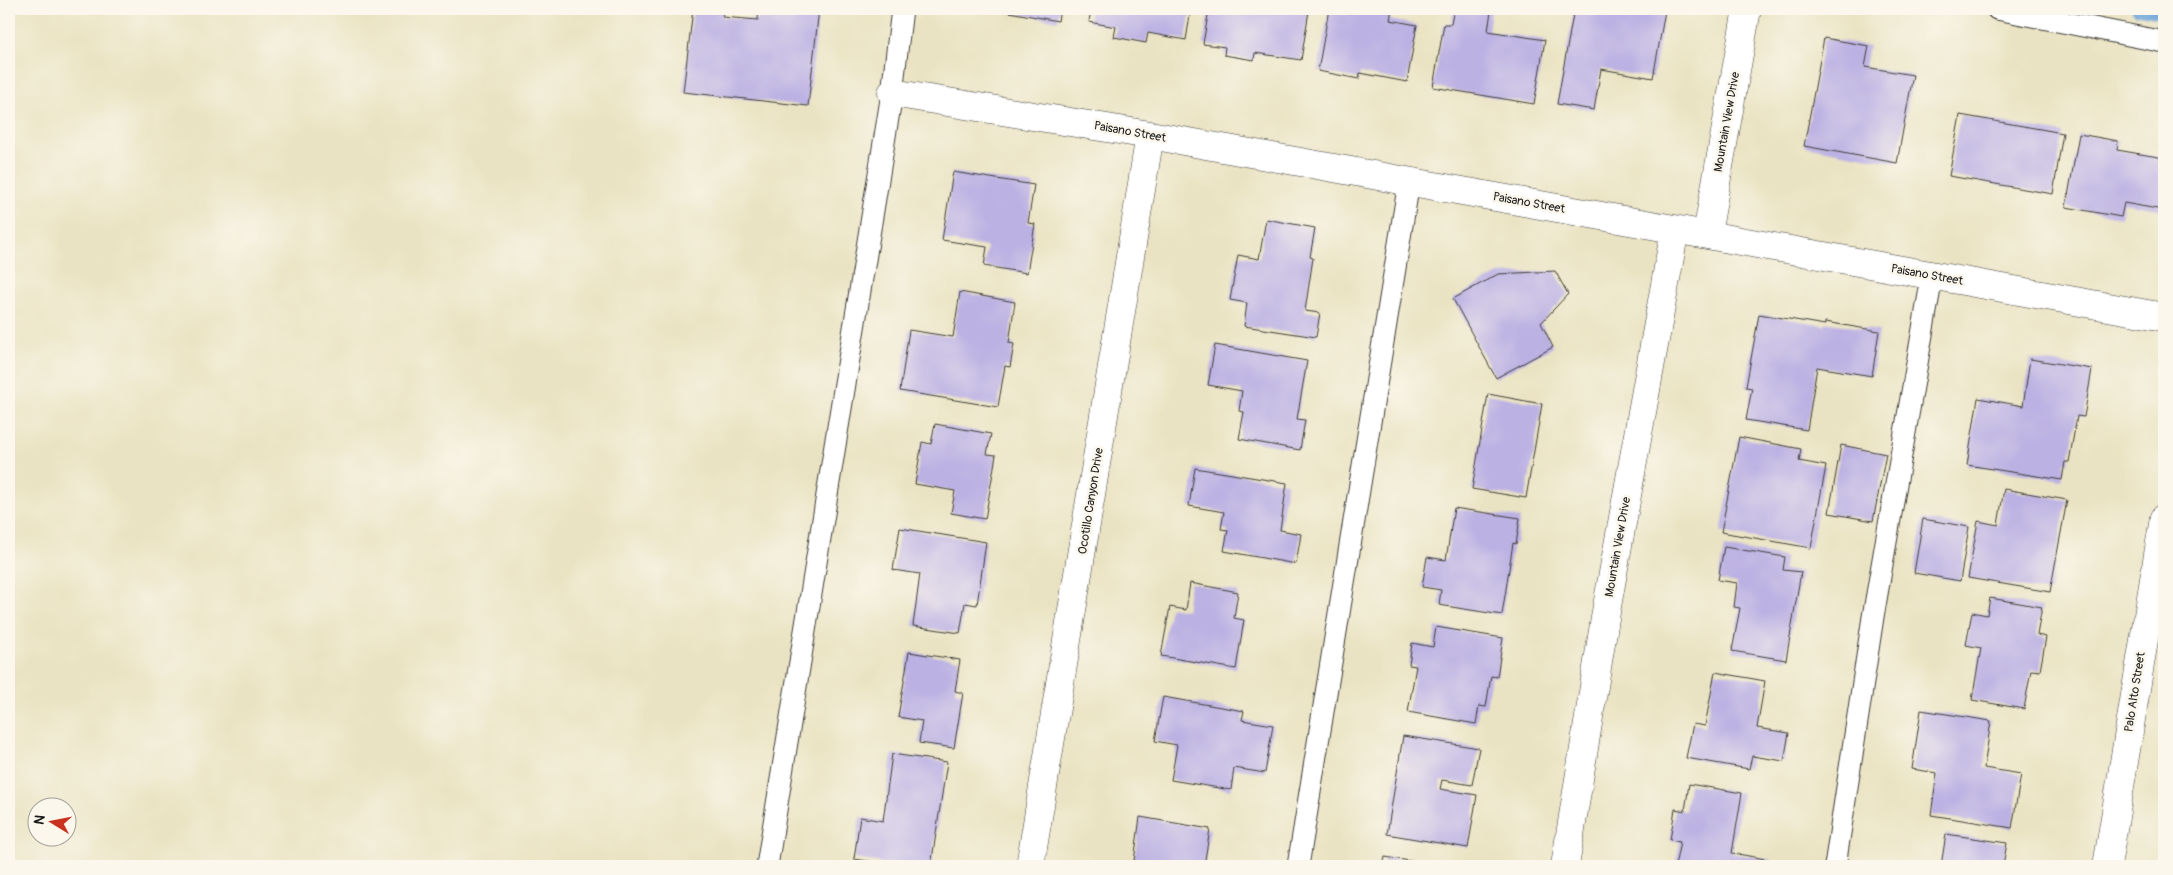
<svg xmlns="http://www.w3.org/2000/svg" width="2173" height="875" font-family="Pangolin,sans-serif">
	<style>
		.lines { fill: none; stroke-linecap: round; stroke-linejoin: round }
		.stream { stroke: #68a3d8; stroke-width: 11 }
		.building { fill: #bbb1e3 }
		.service-casing { stroke: #3b3a35; stroke-width: 23 }
		.minor-casing { stroke: #3b3a35; stroke-width: 29 }
		.service { stroke: #fff; stroke-width: 21 }
		.minor { stroke: #fff; stroke-width: 28 }
		.labels { text-anchor: middle; dominant-baseline: central; stroke-width: 5; stroke-linejoin: round; paint-order: stroke }
		.street-label { font-size: 12px; fill: #1c1c1c; stroke: #fbf7ec }
	</style>
	<rect width="100%" height="100%" fill="#fbf7ec"/>
	<filter id="ink" filterUnits="userSpaceOnUse"><feTurbulence type="fractalNoise" baseFrequency=".02" numOctaves="2"/><feDisplacementMap in="SourceGraphic" scale="10" xChannelSelector="R" yChannelSelector="G"/><feConvolveMatrix kernelMatrix="1 2 1 2 8 2 1 2 1" color-interpolation-filters="sRGB"/></filter>
	<filter id="wash" filterUnits="userSpaceOnUse"><feTurbulence type="fractalNoise" baseFrequency=".0096" numOctaves="4" result="noise"/><feDisplacementMap in="SourceGraphic" scale="20" xChannelSelector="R" yChannelSelector="G"/><feGaussianBlur stdDeviation="1.12" result="paint"/><feColorMatrix in="noise" values="0 0 0 0 0 0 0 0 0 0 0 0 0 0 0 0 0 1.4 0 .05"/><feComposite in="paint" operator="in"/></filter>
	<g filter="url(#wash)">
		<rect width="100%" height="100%" fill="#eae3c3"/>
		<g class="lines">
			<path class="stream" d="M2137,9L2164,14"/>
		</g>
		<g id="blocks">
			<path class="building" d="M693,9H724L722,17L758,20L759,9H819L808,106L683,92Z
				M993,9H1060L1058,21Z
				M1091,9H1191L1186,40L1148,33L1146,43L1114,37L1116,27L1089,22Z
				M1209,9H1297L1309,11L1301,60L1255,53L1254,60L1224,55L1225,47L1203,44Z
				M1329,9L1351,13L1352,9H1392L1390,20L1417,25L1407,82L1360,73L1359,79L1318,71Z
				M1454,9L1491,11L1488,31L1545,40L1534,104L1433,87L1444,24H1451Z
				M1574,9L1614,14L1615,9H1654L1665,11L1653,78L1601,69L1594,110L1557,104Z
				M1824,38L1869,46L1865,67L1913,75L1897,163L1804,146Z
				M1960,115L2063,133L2053,194L1949,176Z
				M2079,134L2118,141L2117,150L2164,158L2163,210L2124,203L2121,217L2066,207Z
				M953,172L1034,185L1028,223L1035,224L1027,273L984,266L987,247L942,240Z
				M1266,219L1315,228L1310,257L1313,258L1305,311L1320,313L1316,337L1244,326L1247,303L1230,300L1238,255L1259,259Z
				M1555,271L1568,294L1541,323L1553,347L1496,378L1453,299L1498,274Z
				M960,292L1015,302L1009,343L1014,344L1010,367L1005,366L998,407L900,391L909,330L953,337Z
				M1759,314L1825,325V322L1879,331L1872,376L1817,367L1807,430L1746,420L1752,388L1746,387Z
				M1215,345L1307,361L1297,419L1305,420L1300,450L1239,439L1244,412L1239,411L1242,391L1208,385Z
				M2030,359L2092,369L2084,417L2077,416L2069,462H2065L2062,480L1967,465L1978,398L2023,406Z
				M1488,394L1542,404L1526,498L1472,489Z
				M935,424L991,434L987,454L996,455L985,519L951,513L955,491L915,484L922,442L931,444Z
				M1739,437L1801,449L1799,461L1826,466L1811,548L1721,532Z
				M1841,445L1886,454L1873,521L1829,513Z
				M1195,468L1287,483L1280,530L1301,534L1296,564L1224,551L1228,530L1221,529L1224,512L1189,506Z
				M2004,489L2067,500L2050,592L1968,578L1978,521L1998,525Z
				M1454,508L1520,518L1516,544L1513,543L1502,615L1439,605L1441,590L1422,587L1427,557L1446,560Z
				M1923,519L1969,527L1960,581L1914,573Z
				M900,528L986,542L977,605L965,603L960,633L913,626L920,574L893,570Z
				M1724,547L1785,557L1783,570L1801,572L1786,660L1732,651L1740,608L1734,607L1737,583L1718,580Z
				M1190,583L1238,592L1234,618L1244,620L1236,669L1161,656L1170,607L1186,610Z
				M1990,598L2042,607L2037,635L2046,637L2040,671L2031,670L2024,709L1972,700L1981,648L1966,645L1972,612L1987,615Z
				M1436,627L1503,638L1497,677L1491,676L1486,707L1479,706L1476,724L1408,712L1416,666L1409,665L1412,643L1433,647Z
				M909,652L960,660L955,691L963,693L954,748L919,743L922,721L898,717Z
				M1715,672L1765,681L1757,728L1789,733L1784,761L1752,756L1749,769L1686,758L1693,724L1705,726Z
				M1163,697L1244,711L1242,720L1273,725L1265,773L1234,768L1231,790L1171,780L1177,745L1155,741Z
				M1921,710L1991,721L1984,768L2021,774L2012,828L1931,815L1937,773L1912,769Z
				M1403,736L1479,748L1472,785L1442,780L1440,789L1477,795L1468,848L1387,834Z
				M892,754L947,762L931,866H902L854,859L860,817L883,821Z
				M1689,784L1742,793L1732,853L1771,860L1770,866H1675L1680,842L1670,840L1675,809L1685,811Z
				M1140,817L1210,829L1204,866H1148V864L1134,861Z
				M1946,834L2007,843L2003,866H1941Z
				M1385,857L1435,865V866H1383Z"/>
		</g>
	</g>
	<g filter="url(#ink)">
		<use href="#blocks" fill-opacity="0" stroke="#3b3a35" stroke-width="1"/>
		<g class="lines">
			<defs>
				<path id="service" d="M1997,9L2164,42
					M767,866L892,93L902,9
					M1298,866L1409,182
					M1835,866L1873,617L1932,277"/>
				<path id="minor" d="M892,93L1150,135L2164,317
					M1707,234L1747,9
					M1030,866L1150,135
					M1565,866L1606,612L1675,229
					M2107,866L2164,518"/>
			</defs>
			<use href="#service" class="service-casing"/>
			<use href="#minor" class="minor-casing"/>
			<use href="#service" class="service"/>
			<use href="#minor" class="minor"/>
		</g>
	</g>
	<g class="labels">
		<g class="street-label">
			<text transform="translate(1727 122) rotate(-80)">Mountain View Drive</text>
			<text transform="translate(1130 132) rotate(10)">Paisano Street</text>
			<text transform="translate(1529 203) rotate(10)">Paisano Street</text>
			<text transform="translate(1927 275) rotate(10)">Paisano Street</text>
			<text transform="translate(1091 501) rotate(-81)">Ocotillo Canyon Drive</text>
			<text transform="translate(1618 547) rotate(-80)">Mountain View Drive</text>
			<text transform="translate(2135 692) rotate(-81)">Palo Alto Street</text>
		</g>
	</g>
	<rect width="2173" height="875" fill="none" stroke="#fbf7ec" stroke-width="30"/>
	<g transform="translate(52 822) rotate(280)"><circle r="24" fill="#fbf7ec" stroke="#a29f99"/>
	<path d="M0-4L9 19L0 12L-9 19Z" fill="#c8321e"/>
	<text y="-8" font-size="14" font-weight="bold" text-anchor="middle" fill="#1c1c1c">N</text>
	</g>
</svg>
